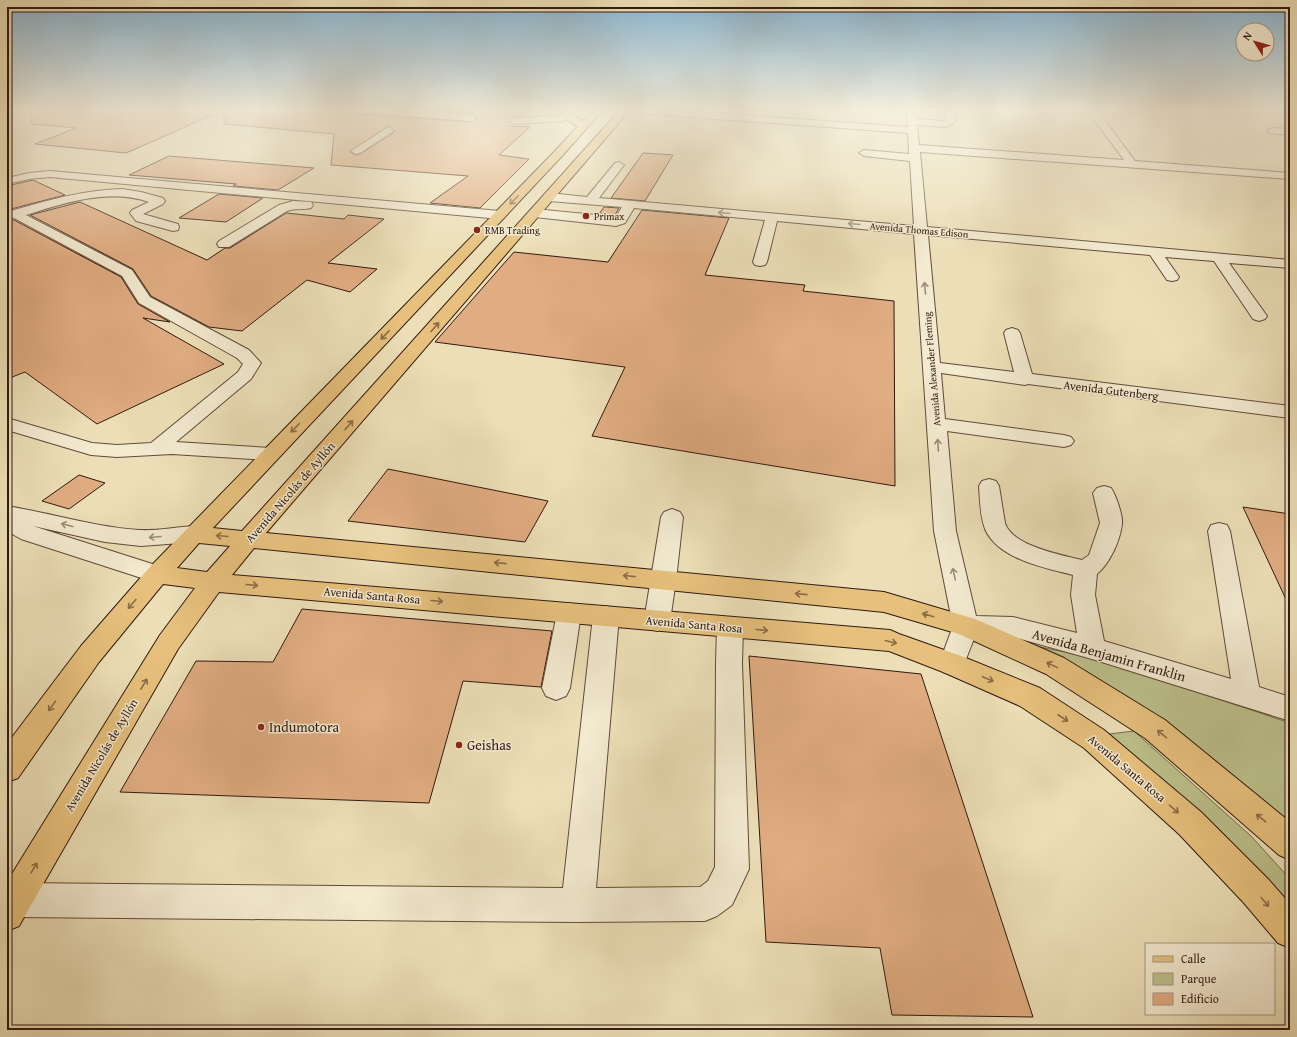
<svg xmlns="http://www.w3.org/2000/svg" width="1297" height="1037" font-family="'Gentium Book Plus',serif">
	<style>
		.green { fill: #bcc08b; stroke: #776c4d }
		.building { fill: #e0ac81; stroke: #32190f; fill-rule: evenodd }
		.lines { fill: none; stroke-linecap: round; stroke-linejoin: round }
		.minor-tunnel { stroke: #c7b795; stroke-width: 10; stroke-dasharray: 10 5; stroke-linecap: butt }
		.minor-casing { stroke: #604a39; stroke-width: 2 }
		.major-casing { stroke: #32190f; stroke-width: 2 }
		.highway-casing { stroke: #32190f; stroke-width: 2 }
		.minor { fill: #f3ead0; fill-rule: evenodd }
		.major { fill: #e6c07c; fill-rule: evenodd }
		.highway { fill: #e6c07c; fill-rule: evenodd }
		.oneway { stroke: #8c6c46 }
		.oneway2 { stroke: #9c8c79 }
		.poi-dot { fill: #8f2418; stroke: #f3ead0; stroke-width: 1.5 }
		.labels { text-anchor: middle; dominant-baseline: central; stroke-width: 3; stroke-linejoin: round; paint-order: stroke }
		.far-poi-label { font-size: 10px; fill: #32190f; stroke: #f3ead0; text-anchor: start }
		.far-street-label { font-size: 10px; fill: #32190f; stroke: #f3ead0 }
		.street-label { font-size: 12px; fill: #32190f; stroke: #f3ead0 }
		.near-street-label { font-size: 14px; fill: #32190f; stroke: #f3ead0 }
		.near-poi-label { font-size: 14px; fill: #32190f; stroke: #f3ead0; text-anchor: start }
	</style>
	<rect width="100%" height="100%" fill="#ecdfb7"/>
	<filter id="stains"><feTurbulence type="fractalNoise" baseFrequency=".005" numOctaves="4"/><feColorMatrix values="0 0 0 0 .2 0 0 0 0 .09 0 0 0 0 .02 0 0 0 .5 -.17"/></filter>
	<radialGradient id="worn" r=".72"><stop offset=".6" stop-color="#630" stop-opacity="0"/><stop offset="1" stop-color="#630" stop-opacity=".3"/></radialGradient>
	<path class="green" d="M1026,644L1103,660L1290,723V832Z
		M1134,731L1251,836L1290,879V908L1221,831L1109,734Z"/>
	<path class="building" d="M31,110H342L355,111L361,114L472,122L478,119L472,114L423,110H530L521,116L514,117L509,120L511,123L508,126L530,127L499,155L529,159L480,208L430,203L468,176L331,165L334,134L224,124V110L126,153L35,144L76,128L31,124ZM388,126L395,130L393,133L360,154L355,155L350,152Z
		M643,153L673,155L645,201L611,198Z
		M169,156L314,168L278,190L233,186L236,184L129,175Z
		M33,180L65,195L7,210V186Z
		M219,194L263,198L226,222L179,218Z
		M80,202L207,260L225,248H230L286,213L344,219L348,215L384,219L328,263L377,269L350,292L307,280L242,331L209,327L151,296L133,269L30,215Z
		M604,207L619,208L615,215L599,214Z
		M642,210L729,218L705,275L805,285L803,291L894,301L895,486L592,436L625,367L435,342L514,252L608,262Z
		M7,220H14L121,277L138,304L170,322L143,318L224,364L97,424L25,372L7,379Z
		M388,469L548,501L525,542L348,521Z
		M79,475L105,483L69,509L42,501Z
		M1243,507L1290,514V608Z
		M302,609L552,631L541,687L463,681L429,803L120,792L196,661L273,662Z
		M749,656L921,674L1033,1017L892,1015L880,948L766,942Z"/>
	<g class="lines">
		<path class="minor-tunnel" d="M472,118L515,121"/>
		<defs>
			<path id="minor" d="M356,110H398L472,115L477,118L472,121L361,113Z
				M631,110H673L908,127L906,110H916V119L944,121L946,120V113L951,110L956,113V121L946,127L917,125L919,145L1124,160L1087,110H1097L1135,161L1290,173V179L920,152L927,227L1290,260V268L1229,263L1267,316L1265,319L1259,321L1253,319L1214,261L1165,257L1179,277L1177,280L1172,281L1167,280L1150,255L928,235L940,363L1014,372L1004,333L1006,330L1012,328L1018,330L1020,333L1032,374L1290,406V418L1028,384L1025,385L941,373L945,419L1064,435L1071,437L1074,441L1071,445L1064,447L947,431L956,531L976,616L1013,617L1077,633L1071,595L1073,575C1045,568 998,559 985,529C980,516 980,500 979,486L982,481L989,479L996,481L999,486L1005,523C1012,546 1062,555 1082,560L1089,555L1100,523L1093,493L1097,488L1104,486L1111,488C1116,495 1123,516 1122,524C1120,541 1110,563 1097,574L1095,595L1104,641L1231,679L1208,531L1211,525L1219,523L1227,525L1230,531L1259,687L1290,697V721L1092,659L1013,637L975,636L961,672L952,675L943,672L939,664L953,626L934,531L914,234L777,221L767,262L765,265L760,266L755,265L753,262L765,220L634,208L625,223L616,226L535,217L531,216L529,213L531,210L535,209L616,217L622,207L549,201L545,200L543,197L545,194L549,193L587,197L615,163L619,162L624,165L599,198L914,226L910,161L864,156L859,153L864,150L909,154L908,133L636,113Z
				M1277,110H1288L1290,112V119L1287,118Z
				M562,116L565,117L567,119L565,121L515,124L510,121L515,118Z
				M389,127L394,130L392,132L360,153L356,154L351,151Z
				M1272,128L1290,129V135L1269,133L1267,131Z
				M50,171L500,211L504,212L506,215L504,218L500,219L50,177L29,179L7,184V178L29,173Z
				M122,189L141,192L163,198L165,201L163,204L143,214L178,224L179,227L178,230L173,231L136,221L130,213L132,210L149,202C108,188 65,203 26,215L132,270L150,297L249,350L261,363L251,379L176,442L270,448L277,450L280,454L277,458L270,460L172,454L117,457L91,455L7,430V418L92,443L117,445L151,443L238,372L243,364L237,358L139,303L122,276L14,218L7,219V212C45,201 82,190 122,189Z
				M293,201L311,202L313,205L311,208C303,210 295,208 287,211L229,247H219L217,244L219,241L279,205Z
				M7,506C51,513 94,527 139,530C157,531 176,527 194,526L202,528L205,534L202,540L194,542L141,546L105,542L33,526L165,568L169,574L165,580L157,583L21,539L7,531Z
				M672,509L680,512L683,517L676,580L670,621L666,628L657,631L648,628L644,621L661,517L664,512Z
				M569,603L578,606L581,613L570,688L566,696L556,700L546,696L542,688L557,613L560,606Z
				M606,606L615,609L619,616L596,888L700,887L708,881L715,867L716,663L717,627L721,620L730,617L739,620L743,627L742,663L749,869L732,905L717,916L705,921L578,922L15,917L7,914V886L15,883L563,888L593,616L597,609Z"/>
			<path id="major" d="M593,110H603L562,156L213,528L242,531L620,110H630L266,533L884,592L975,619L1064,658L1165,720L1290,822V860L1279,855L1145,738L1046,674L959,634L884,612L254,548L232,575L890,630L899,634L961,656L1040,688L1104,730L1201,812L1268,879L1290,904V948L1278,943L1244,903L1179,834L1084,748L1020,706L943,672L889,651L219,592L178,649L19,926L7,931V882L160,635L195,588L163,584L99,662L18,778L7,782V744L81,646L149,568L554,152ZM199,543L230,546L207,572L177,568Z"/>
			<path id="highway" d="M555,110C569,110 578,116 587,127L582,130C580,129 558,113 555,110Z"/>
		</defs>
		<use href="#minor" class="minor-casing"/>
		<use href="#major" class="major-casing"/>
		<use href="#highway" class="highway-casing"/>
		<use href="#minor" class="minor"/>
		<use href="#major" class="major"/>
		<use href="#highway" class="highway"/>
	</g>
	<defs><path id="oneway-shaft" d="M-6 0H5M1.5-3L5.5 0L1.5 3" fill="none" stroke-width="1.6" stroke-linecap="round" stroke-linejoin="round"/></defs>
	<g class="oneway">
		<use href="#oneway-shaft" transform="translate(514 200) rotate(134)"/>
		<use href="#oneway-shaft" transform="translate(435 327) rotate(-49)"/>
		<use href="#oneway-shaft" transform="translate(385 335) rotate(134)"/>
		<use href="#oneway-shaft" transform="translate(349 425) rotate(-49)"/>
		<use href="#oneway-shaft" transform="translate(295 428) rotate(134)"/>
		<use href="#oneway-shaft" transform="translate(222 536) rotate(-175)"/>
		<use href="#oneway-shaft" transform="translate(500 563) rotate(-174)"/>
		<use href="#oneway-shaft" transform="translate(629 576) rotate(-174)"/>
		<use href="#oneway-shaft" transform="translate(252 585) rotate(5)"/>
		<use href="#oneway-shaft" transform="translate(801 594) rotate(-174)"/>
		<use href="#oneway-shaft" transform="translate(437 601) rotate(5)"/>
		<use href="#oneway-shaft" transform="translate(132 604) rotate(130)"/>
		<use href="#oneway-shaft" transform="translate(928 615) rotate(-164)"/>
		<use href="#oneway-shaft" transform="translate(762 630) rotate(5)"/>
		<use href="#oneway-shaft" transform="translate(891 642) rotate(14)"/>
		<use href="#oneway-shaft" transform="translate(1052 665) rotate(-154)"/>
		<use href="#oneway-shaft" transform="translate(988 679) rotate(23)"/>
		<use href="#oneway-shaft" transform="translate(144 684) rotate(-59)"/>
		<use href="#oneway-shaft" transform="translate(52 706) rotate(126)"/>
		<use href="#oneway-shaft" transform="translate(1063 718) rotate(33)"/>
		<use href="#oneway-shaft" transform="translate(1162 734) rotate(-140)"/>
		<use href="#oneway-shaft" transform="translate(1174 809) rotate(41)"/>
		<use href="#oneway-shaft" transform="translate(1261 818) rotate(-140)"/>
		<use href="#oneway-shaft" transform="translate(34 868) rotate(-59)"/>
		<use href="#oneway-shaft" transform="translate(1265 902) rotate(50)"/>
	</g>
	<g class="oneway2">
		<use href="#oneway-shaft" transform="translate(724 213) rotate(-175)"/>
		<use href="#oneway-shaft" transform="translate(854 224) rotate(-175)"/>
		<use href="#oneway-shaft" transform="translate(925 288) rotate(-95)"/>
		<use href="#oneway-shaft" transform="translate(938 445) rotate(-94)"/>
		<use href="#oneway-shaft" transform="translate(67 525) rotate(-166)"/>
		<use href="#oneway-shaft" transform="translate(155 537) rotate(175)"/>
		<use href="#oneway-shaft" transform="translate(954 574) rotate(-103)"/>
	</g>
	<linearGradient id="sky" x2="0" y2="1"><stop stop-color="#89b7d4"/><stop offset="0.43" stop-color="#f6f1df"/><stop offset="1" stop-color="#f6f1df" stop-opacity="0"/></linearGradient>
	<rect width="1297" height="255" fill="url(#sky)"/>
	<g class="poi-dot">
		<circle cx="586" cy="216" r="4"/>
		<circle cx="477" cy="230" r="4"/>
		<circle cx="261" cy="727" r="4"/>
		<circle cx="459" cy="745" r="4"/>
	</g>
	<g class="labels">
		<g class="far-poi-label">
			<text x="594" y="216">Primax</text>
			<text x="485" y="230">RMB Trading</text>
		</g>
		<g class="far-street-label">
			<text transform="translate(919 230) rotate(5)">Avenida Thomas Edison</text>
			<text transform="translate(932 369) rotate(-95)">Avenida Alexander Fleming</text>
		</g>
		<g class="street-label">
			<text transform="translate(1111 390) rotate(7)">Avenida Gutenberg</text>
			<text transform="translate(290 492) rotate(-49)">Avenida Nicolás de Ayllón</text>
			<text transform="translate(372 595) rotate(5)">Avenida Santa Rosa</text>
			<text transform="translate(694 624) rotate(5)">Avenida Santa Rosa</text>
			<text transform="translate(101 755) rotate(-59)">Avenida Nicolás de Ayllón</text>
			<text transform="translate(1127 768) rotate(40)">Avenida Santa Rosa</text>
		</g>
		<g class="near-street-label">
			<text transform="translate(1109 655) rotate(16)">Avenida Benjamin Franklin</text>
		</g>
		<g class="near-poi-label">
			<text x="269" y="727">Indumotora</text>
			<text x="467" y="745">Geishas</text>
		</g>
	</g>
	<rect width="1297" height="1037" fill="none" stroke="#ecdfb7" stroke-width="24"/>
	<rect x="8" y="8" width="1281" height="1021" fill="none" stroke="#32190f" stroke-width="2"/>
	<rect x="12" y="12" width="1273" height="1013" fill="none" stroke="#32190f"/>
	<rect x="1145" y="943" width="130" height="72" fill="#f3ead0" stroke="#a69683"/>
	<rect x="1153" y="956" width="20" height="6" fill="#e6c07c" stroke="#a69683"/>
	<text x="1181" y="963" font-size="12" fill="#32190f">Calle</text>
	<rect x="1153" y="973" width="20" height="12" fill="#bcc08b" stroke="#a69683"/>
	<text x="1181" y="983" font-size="12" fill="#32190f">Parque</text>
	<rect x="1153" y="993" width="20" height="12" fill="#e0ac81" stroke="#a69683"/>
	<text x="1181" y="1003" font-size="12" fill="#32190f">Edificio</text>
	<g transform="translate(1255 42) rotate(307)"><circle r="19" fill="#f3ead0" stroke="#a69683"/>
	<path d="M0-3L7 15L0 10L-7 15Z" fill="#8f2418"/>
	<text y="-6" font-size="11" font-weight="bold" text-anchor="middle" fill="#32190f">N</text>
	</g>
	<rect width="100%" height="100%" filter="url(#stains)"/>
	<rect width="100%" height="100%" fill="url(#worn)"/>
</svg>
